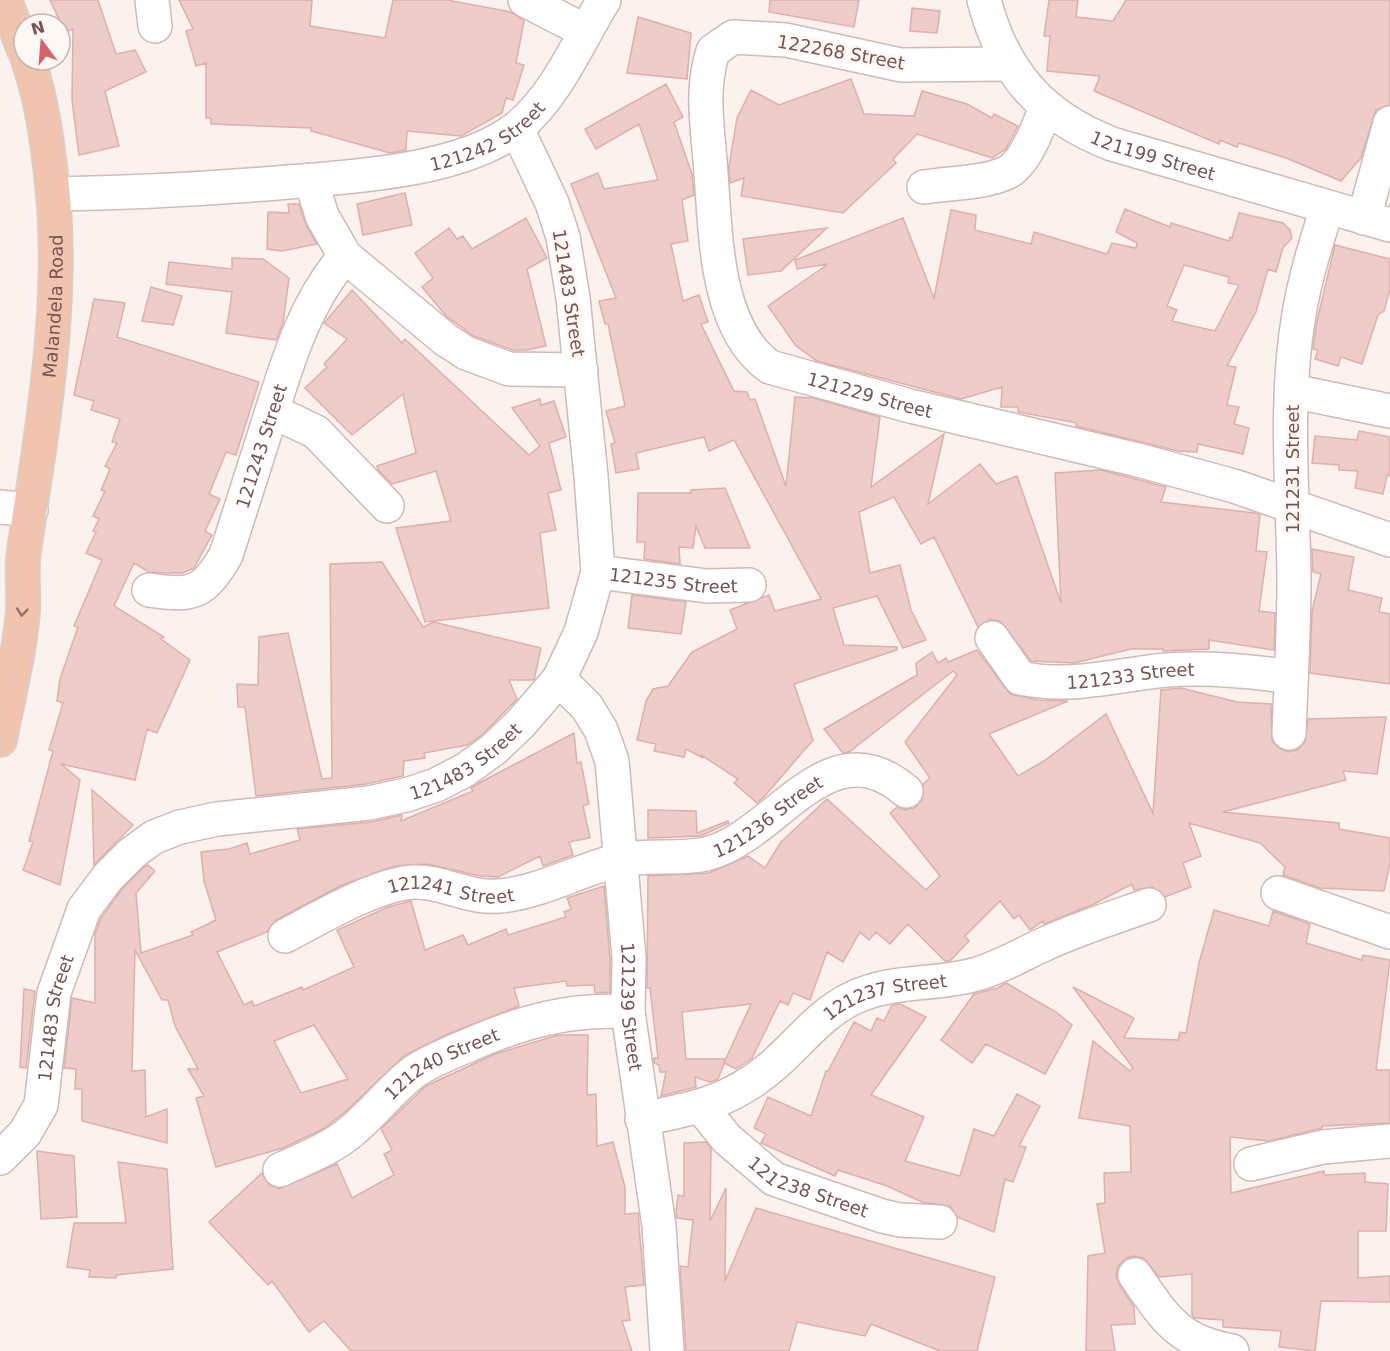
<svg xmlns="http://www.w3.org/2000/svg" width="1390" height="1351" font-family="'DejaVu Sans',sans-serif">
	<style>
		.building { fill: #edccc9; stroke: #deafab; stroke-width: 1.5; fill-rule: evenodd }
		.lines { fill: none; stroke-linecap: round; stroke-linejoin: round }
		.minor-casing { stroke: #cfbab6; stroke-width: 36 }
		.major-casing { stroke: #d8cfcf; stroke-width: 36 }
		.minor { stroke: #fff; stroke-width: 33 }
		.major { stroke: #f1c4af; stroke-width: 33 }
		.oneway { stroke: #947069 }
		.labels { text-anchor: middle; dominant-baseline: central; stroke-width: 6; stroke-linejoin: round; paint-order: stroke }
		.street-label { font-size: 18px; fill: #755452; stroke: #fef7f4 }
	</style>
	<rect width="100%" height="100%" fill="#fbf2ee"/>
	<path class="building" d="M50,0H98L116,54L135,50L146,72L105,91L119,146L79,155L72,100L73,29L65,32Z
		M179,0H312L310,26L385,38L393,0H447L511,12L524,21L516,63L524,65L513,100L506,98L502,113L461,136L407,131L406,150L400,151L390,153L311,131V128L211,124V118H206V63L196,66L186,31L193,29Z
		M770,0H859L854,27L769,12Z
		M1049,0H1078L1076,17L1113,21L1126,0H1390V105L1376,110L1361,158L1341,181L1286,158L1239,143L1237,147L1220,140L1219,144L1094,91L1100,76L1047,71L1050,36H1044Z
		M912,8L940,11L937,33L910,31Z
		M638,17L691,33L687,79L627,73Z
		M851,79L864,114L914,116L922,91L967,104L992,118L994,114L1018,126L1006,149L992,158L917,134L893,159L896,163L843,213L741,196L744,178L730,183L729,166L737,118L751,90L779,105Z
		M666,84L683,117L674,122L692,174L694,195L682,200L688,241L671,244L683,301L699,295L708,322L701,324L734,391L747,392L750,400L755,399L786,486L795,397L813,398L880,417L871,487L944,434L928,504L980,464L996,484L1017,476L1061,603L1055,473L1101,470L1166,487L1161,502L1255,513L1260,515L1256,551L1267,552L1259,611L1275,613L1274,650L1209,640V649L1163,651V649H1131L1074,663L1031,661L1000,621L990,619L978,627L934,537L921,544L894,497L859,512L870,573L900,565L911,610L926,640L903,648L877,596L833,608L844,645L897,647V650L794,684L813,740L764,797L757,803L734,783L738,779L701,755L703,758L686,749L684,757L654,751L656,744L637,740L646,701L653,689L668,686L692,652L737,629L730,610L769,595L775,611L821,599L734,440L709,451L704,437L636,453L639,469L616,473L611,444L615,443L606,411L625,406L608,324H605L599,301L616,298L571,184L598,173L604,189L658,180L639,124L596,149L585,129Z
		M405,193L412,225L363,235L357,204Z
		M288,204H299L306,225L317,244L282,251L267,249L268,212L289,213Z
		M1125,209L1170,227L1171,223L1229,241L1230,237L1232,238L1239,213L1283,223L1290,230L1292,238L1283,248L1276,272L1268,269L1256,312L1227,366L1236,367L1227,405L1239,407L1234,424L1249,428L1243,454L1198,444L1197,452L1178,451L1076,426L1077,423L1018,412V407H1001L1002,387L961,399L817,361L796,346L768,306L828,264L797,269L795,260L903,218L934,298L951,210L976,215L975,230L1031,244L1034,232L1107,254L1112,243L1136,248L1137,243L1116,232ZM1184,265L1229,277L1228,283L1239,285L1215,331L1172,321L1177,310L1167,306Z
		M526,218L547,258L527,269L546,346L527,350H513L474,336L446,316L422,287L433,278L415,253L449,228L457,239L463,236L472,249Z
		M827,228L781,271L748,275L743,239Z
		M1335,245L1390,259V289L1384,311L1378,315L1362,364L1341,357L1338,366L1315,359L1318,350L1313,349L1317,321Z
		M232,258L263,259L289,278L283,323L276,340L226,333L232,292L166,284L169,262L232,269Z
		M151,287L182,296L173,325L142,321Z
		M352,290L402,343L405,339L529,455L540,446L512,408L540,399L541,405L554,401L566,437L549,443L561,490L548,493L556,530L540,533L549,608L425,622L396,528L451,521L436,471L392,484L378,470L377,466L416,453L403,394L352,435L305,388L327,367L324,364L347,339L324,323Z
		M94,299L125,303L117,337L259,382L236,455L226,452L209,494L220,499L205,531L212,535L194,568L183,573H166L149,572L134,563L114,606L164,637L161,639L190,660L157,733L147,729L135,780L61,764L80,780L60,885L23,870L33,842L29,841L53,751L49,750L63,703L57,701L60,679L78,627L74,626L102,560L86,553L96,532L93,531L99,519L93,516L105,491L101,490L110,469L105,466L117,443L112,442L120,419L91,410L94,401L74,395Z
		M1359,431L1390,437V476L1387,475L1383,494L1355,488L1358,471L1339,470V465L1312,463L1315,436L1357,440Z
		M725,488L750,548H705L696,526L693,548L679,547L680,564L644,559L645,542H637L638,493H691V490Z
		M1312,549L1354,557L1348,590L1382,598L1379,612L1390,614V684L1310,673L1312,611L1321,574L1313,572Z
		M382,562L423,627L434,622L541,648L534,680H509L517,699L482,735L467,745L424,753L425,758L404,761L403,776L366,784L256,796L245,707H238L237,684L258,685L259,637L288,633L322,779L332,778L330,564Z
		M632,595L686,602L681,634L628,628Z
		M977,650L1010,694L1037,700L1068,701L989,734L1018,776L1044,761L1106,714L1153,813L1161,690L1181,688L1237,702L1271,704L1272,741L1279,748L1288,752L1297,750L1305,742L1308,719L1386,717L1377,774L1343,771L1346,780L1223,812L1339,823V829L1390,838V863L1384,891L1320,888L1283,875L1285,867L1260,843L1189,823L1201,856L1183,863L1191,887L1165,897L1153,887L1134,890L1132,884L1094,904L1044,924L1043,921L1030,930L1019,915L1014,919L1000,901L965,936L969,941L950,961H945L908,924L890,944L876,932L869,940L860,932L843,962L827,952L810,1000L793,993L788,1005L780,1001L752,1058L736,1069L724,1063L751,1004L682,1012L686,1059H726L718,1079L710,1082L695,1077L696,1087L661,1096L666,1072H660L659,1065L654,1063V1058H658L650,988H647L648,876L709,873L748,856L765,868L781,842L827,799L926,890L940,876L890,813L897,807L905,810L914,808L922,800L923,784L930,778L905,742L957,675L953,671L849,752L843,753L824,729L917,675L916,663L932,652L938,663L946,658L948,662Z
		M574,733L577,763L581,762L589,804L583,806L590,838L569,842L573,855L543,866L540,856L498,877L480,876L428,864L394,866L340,886L276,920L267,932L217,952L244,1005L252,1001L254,1006L302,987L303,990L354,967L337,930L388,907L411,901L425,950L463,935L468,945L506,929L508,935L566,917L564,912L571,909L567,898L604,886L610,959V992L595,993L594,985L567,986L566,981L514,988L519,1006L448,1034L405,1055L344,1113L323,1129L283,1148L216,1167L196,1098L204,1096L188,1069H198L175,1026L168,1000H162L135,950L132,1071L145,1070L146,1117L167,1109V1143L82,1121V1089H75L76,1069L64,1068L72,998L95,1003V934L101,918L122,889L144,867L148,865L155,871L136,893L141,953L193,935L191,932L216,920L204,881L201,852L229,849L247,843L250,854L300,840L297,829L371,822L402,815L401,821L473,791L471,788L481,782ZM314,1025L348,1079L301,1093L274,1041Z
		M92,790L133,825L94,865Z
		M648,810L696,811L697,833L728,821L729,823L701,836L648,838Z
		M1214,910L1269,926L1273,911L1310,924L1306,943L1362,960L1363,955L1390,960L1376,1070H1390V1123L1322,1126V1128L1269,1141L1230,1137L1231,1193L1324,1171V1175L1365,1173V1182L1388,1184L1386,1231H1358V1278L1390,1276V1302L1321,1301L1315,1351L1279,1347L1281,1331L1223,1327V1320L1195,1318L1192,1315V1274L1159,1277L1144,1258L1133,1256L1125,1259L1118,1266L1116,1276L1120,1286L1134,1307L1135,1324L1111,1325L1115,1351H1086L1088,1256L1105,1253L1097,1204L1105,1203L1104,1173L1131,1172L1130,1126L1079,1118L1093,1041L1130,1071L1133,1068L1073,987L1134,1018L1124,1038L1178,1040L1180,1032L1186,1033L1199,963Z
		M1006,983L1056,1012L1072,1025L1045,1074L986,1044L972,1063L941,1040L974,994L998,988Z
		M24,989L35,991L26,1068L20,1067Z
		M900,1004L926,1017L871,1095L924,1117L905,1161L960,1176L974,1129L994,1136L1017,1094L1040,1106L1019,1146L1026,1147L1013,1182L1005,1179L994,1232L957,1217L950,1206L922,1202L887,1186L838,1170L835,1176L761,1143L766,1134L754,1128L768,1097L811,1116L826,1071H828L854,1022L871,1031L877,1018L884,1021L892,1005Z
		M558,1035H588L587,1095L596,1094L597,1146L613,1142L625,1187V1214L638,1213L644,1285L625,1287L630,1320L622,1321L632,1351H351L324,1321L309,1332L272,1281L268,1285L209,1222L262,1173L269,1185L279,1189L337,1164L352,1198L394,1175L384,1154L392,1150L381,1129L426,1086L495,1054Z
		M706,1142L711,1148L710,1221L726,1188L725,1281L756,1208L995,1277L977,1351H940L871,1324L865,1336L797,1322L789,1351H686L680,1266L688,1267L693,1220L677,1218L676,1212L678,1195L684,1196V1143Z
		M37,1151L74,1156L77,1217L41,1219Z
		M118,1162L167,1169L173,1269L116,1275V1278L89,1277L90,1270L67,1267L74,1223H126Z"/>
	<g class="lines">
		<defs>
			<g id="minor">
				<path d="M152,0L155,26"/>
				<path d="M525,0L585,31"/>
				<path id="s1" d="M984,0C1003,73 1042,117 1112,144L1390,225"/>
				<path id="s2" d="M1010,64L901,65L786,40L733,37L713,51C701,89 707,122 710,161C716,224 712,326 770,367L910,406L1138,460L1234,486L1390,540"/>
				<path d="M311,180L322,216L345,256L446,340L466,353L509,369L581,370"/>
				<path d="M924,187C948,183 987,183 1008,172C1026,162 1039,126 1046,107"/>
				<path id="s3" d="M54,194C129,193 203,189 277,183C347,177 463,172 518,127C557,95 578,42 604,0"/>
				<path d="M1364,218L1390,123"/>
				<path d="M1292,391L1390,411"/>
				<path d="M272,411L316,432L387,506"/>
				<path d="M0,507L31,510"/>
				<path id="s4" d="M598,572L707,586L749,585"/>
				<path id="s5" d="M149,590C193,597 204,593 226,555C241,507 257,459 272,411C290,354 306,302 345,256"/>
				<path id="s6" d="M992,638L1020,678C1070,689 1116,675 1166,670C1206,667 1251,671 1291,677"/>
				<path id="s7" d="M559,679L587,707L601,730L612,761L629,958L628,1012L659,1226L667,1351"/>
				<path d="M1289,733C1291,682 1294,630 1294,578C1293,491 1284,401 1299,314C1305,278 1316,243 1327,208"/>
				<path d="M1278,893L1390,932"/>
				<path id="s8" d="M285,936C319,918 376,884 414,882C443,881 469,899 499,896C540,893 580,869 620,860C648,854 678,860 706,854C777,837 827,724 906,791"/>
				<path id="s9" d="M702,1108L727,1139L774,1179L882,1216L900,1220L940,1222"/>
				<path id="s10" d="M642,1119C693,1109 730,1102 770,1068C799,1044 819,1014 853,998C892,979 936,986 977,974C1002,967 1024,953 1047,943C1080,928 1115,917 1149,905"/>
				<path id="s11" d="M0,1158L25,1133L41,1105L54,993L84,909L108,877L132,853L154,837L180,827L217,819L369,803L406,795L436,785L465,770L494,749L522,722L559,679L581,632L598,572L591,476L573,298L563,237L552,203L517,129"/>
				<path d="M1251,1164L1323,1147L1390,1141"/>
				<path id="s12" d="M280,1170C303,1159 328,1150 348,1134C372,1115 391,1089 415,1071C432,1060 450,1053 469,1045C521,1022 571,1008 628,1012"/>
				<path d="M1135,1275C1165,1318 1177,1341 1232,1351"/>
			</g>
			<g id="major">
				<path d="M5,0L24,50"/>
				<path id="s13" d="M0,740C8,697 20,653 23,610C24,590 21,570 24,551C43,420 68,290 49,158C45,125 39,91 28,60"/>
			</g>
		</defs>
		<use href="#minor" class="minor-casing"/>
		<use href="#major" class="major-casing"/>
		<use href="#minor" class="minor"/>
		<use href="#major" class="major"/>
	</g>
	<defs><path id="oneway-chevron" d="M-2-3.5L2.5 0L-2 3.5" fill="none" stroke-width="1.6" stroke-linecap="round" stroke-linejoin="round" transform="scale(1.5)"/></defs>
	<use class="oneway" href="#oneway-chevron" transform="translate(22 612) rotate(96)"/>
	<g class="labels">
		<g class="street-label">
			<text transform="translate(841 52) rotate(10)">122268 Street</text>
			<text stroke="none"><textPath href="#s3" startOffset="442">121242 Street</textPath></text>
			<text stroke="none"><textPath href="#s1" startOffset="244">121199 Street</textPath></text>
			<text transform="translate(569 293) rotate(81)">121483 Street</text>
			<text stroke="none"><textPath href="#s13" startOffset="438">Malandela Road</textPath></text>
			<text stroke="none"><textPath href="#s2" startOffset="740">121229 Street</textPath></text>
			<text stroke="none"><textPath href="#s5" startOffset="208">121243 Street</textPath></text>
			<text transform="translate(1292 469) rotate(-90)">121231 Street</text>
			<text stroke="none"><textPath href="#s4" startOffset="76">121235 Street</textPath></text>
			<text stroke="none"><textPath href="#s6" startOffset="160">121233 Street</textPath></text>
			<text stroke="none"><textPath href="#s11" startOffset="696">121483 Street</textPath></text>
			<text stroke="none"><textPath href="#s8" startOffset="513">121236 Street</textPath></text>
			<text stroke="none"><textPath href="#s8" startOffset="178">121241 Street</textPath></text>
			<text stroke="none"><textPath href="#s10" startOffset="280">121237 Street</textPath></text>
			<text stroke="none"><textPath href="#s7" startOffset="346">121239 Street</textPath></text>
			<text stroke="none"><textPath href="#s11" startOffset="156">121483 Street</textPath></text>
			<text stroke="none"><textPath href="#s12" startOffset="196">121240 Street</textPath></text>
			<text stroke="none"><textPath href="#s9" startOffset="136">121238 Street</textPath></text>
		</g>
	</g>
	<g transform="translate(42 42) rotate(344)"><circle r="28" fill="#fef7f4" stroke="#c7b6b3" stroke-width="1.5"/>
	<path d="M0-4.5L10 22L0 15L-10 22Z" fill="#d5636c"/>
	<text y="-9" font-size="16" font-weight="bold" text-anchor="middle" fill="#755452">N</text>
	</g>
</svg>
